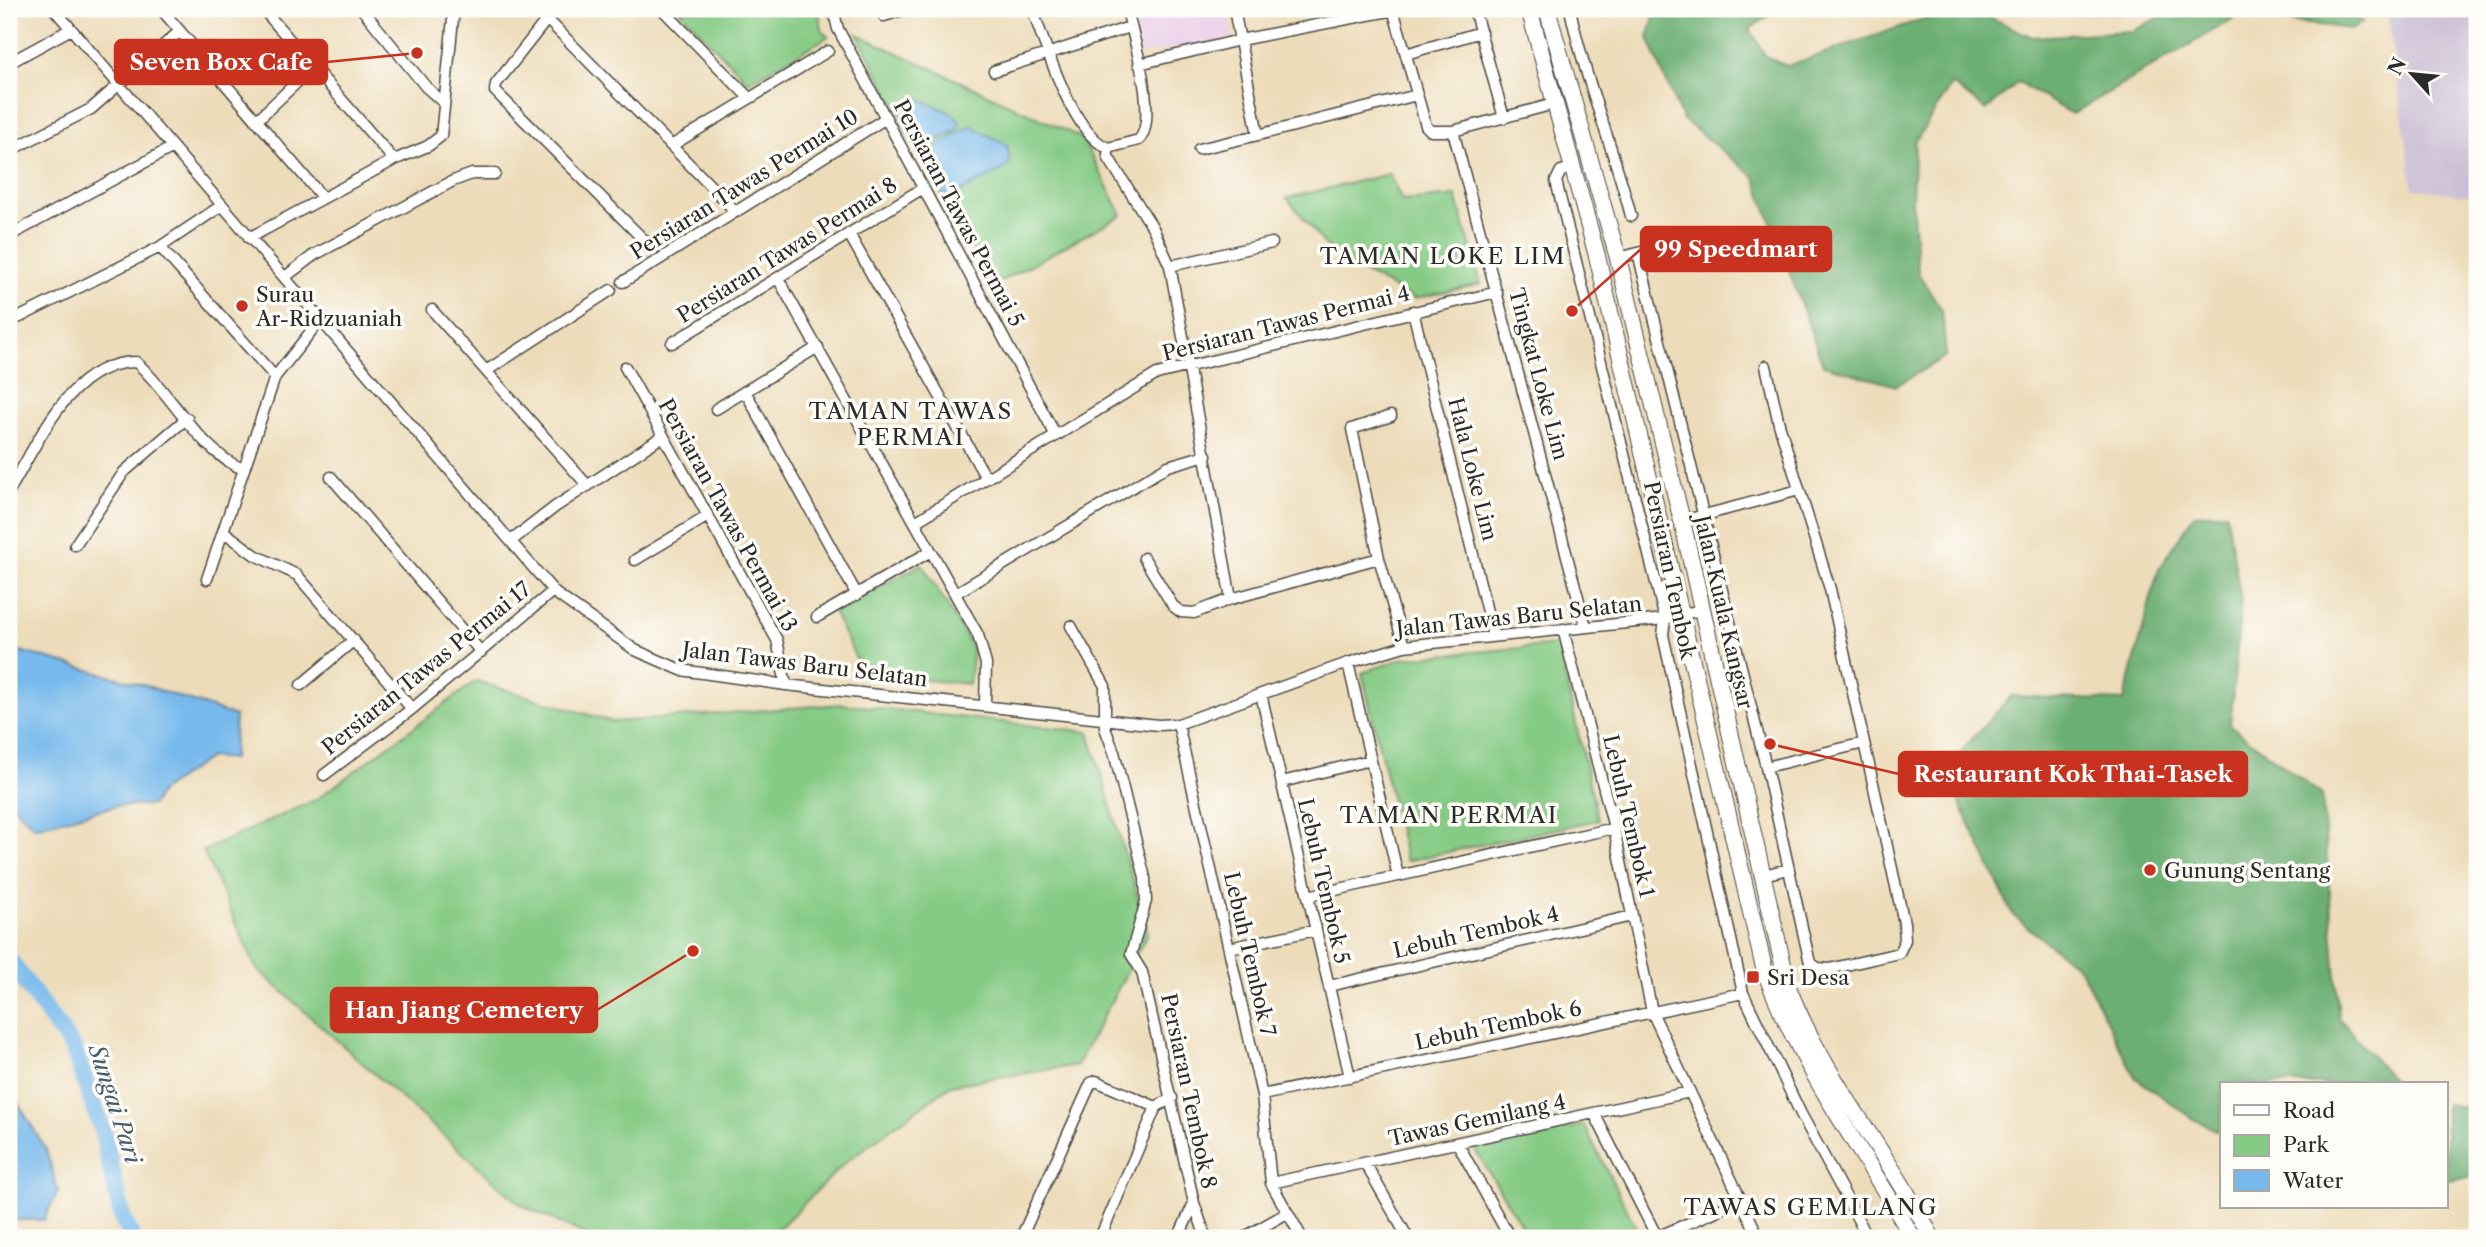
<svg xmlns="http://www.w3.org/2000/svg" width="2486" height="1247" font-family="'Libre Caslon Text',serif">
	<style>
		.built { fill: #ecd1ea }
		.industrial { fill: #cbbfd5 }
		.green { fill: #86cb85; stroke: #587b58; stroke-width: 2 }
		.forest { fill: #6caf72; stroke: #4c6d4e; stroke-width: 2 }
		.water { fill: #77b9ec; stroke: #51728c; stroke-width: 2 }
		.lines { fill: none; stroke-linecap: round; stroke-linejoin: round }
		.river { stroke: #77b9ec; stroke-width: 18 }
		.minor-casing { stroke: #484640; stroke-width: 13 }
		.highway-casing { stroke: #484640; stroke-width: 18 }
		.minor { stroke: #fff; stroke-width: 10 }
		.highway { stroke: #fff; stroke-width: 16 }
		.poi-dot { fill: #c8321e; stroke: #fdfcf7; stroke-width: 2.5 }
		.labels { text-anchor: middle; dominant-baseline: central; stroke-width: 7; stroke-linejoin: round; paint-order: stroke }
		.street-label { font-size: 21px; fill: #2b2b2b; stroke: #fdfcf7 }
		.poi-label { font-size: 21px; fill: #2b2b2b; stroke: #fdfcf7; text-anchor: start }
		.neighbourhood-label { font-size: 23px; letter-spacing: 2px; fill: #2b2b2b; stroke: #fdfcf7 }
		.water-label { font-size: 23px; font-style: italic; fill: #465d6f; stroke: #fdfcf7 }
		.leader { fill: none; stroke: #c8321e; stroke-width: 2.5 }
		.callout-dot { fill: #c8321e; stroke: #fdfcf7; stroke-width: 2.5 }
		.callout { fill: #c8321e; stroke: #c8321e; stroke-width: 2.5 }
		.callout-label { font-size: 23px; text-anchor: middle; font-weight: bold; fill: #fff }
	</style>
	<rect width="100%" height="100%" fill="#fdfcf7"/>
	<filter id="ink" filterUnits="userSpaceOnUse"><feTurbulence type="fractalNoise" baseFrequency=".0143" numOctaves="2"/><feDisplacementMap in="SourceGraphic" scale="14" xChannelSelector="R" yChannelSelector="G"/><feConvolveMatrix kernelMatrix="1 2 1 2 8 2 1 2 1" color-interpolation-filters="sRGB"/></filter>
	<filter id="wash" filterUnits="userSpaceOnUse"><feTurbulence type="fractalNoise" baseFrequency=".00686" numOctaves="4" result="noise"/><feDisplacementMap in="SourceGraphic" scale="28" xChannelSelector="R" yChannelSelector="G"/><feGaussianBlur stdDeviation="1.57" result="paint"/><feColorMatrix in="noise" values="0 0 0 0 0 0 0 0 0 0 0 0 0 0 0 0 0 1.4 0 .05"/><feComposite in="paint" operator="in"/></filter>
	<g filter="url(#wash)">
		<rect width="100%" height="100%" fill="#eddcb9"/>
		<path class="built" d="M1133,9H1227L1234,37L1140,55Z"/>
		<path class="industrial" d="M1998,9H2477V197L2413,188L2388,17L2000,14Z"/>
		<path class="green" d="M818,9L822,29L828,37L748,82L679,10Z
			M857,34L1082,138L1122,215L992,286Z
			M1389,174L1402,201L1456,196L1481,284L1414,299L1335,257L1287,198Z
			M922,564L973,648L969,684L864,674L833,612Z
			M1558,645L1598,820L1406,861L1362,673L1404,658Z
			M476,681L613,722L842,704L1089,732L1148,933L1077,1065L951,1085L848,1160L769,1238H593L521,1205L256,968L203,851L317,799Z
			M1584,1125L1638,1232L1624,1238H1529L1474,1148Z"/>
		<path class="forest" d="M1656,9H1778L1750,29L1766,57L1787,66L1952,9H1972L2032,37L2133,31L2175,9H2312L2363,21L2353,29L2238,16L2072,114L2018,82L1986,110L1952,84L1915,142L1912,199L1918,273L1942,310L1946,356L1896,386L1823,365L1755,177L1682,119L1648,38Z
			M2226,512L2241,600L2230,725L2322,795L2339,1018L2396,1084H2222V1133L2193,1119L2135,1077L2081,970L2013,915L1944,770L2011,696L2124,701L2158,571L2194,515Z
			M2446,1104L2477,1110V1177L2446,1180Z"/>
		<path class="water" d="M920,99L953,114L960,123L957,130L928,145L919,146C907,138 898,122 902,108Z
			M971,126L1007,145L1010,161L1005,169L948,198L941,193L924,158L928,151Z
			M9,648L147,686L235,716L233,759L210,757L161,791L152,805L115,806L35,827L9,802Z
			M9,1088L46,1150L58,1191L44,1220H9Z"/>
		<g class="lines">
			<path class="river" d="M9,960L73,1048L102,1129L122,1216L132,1238"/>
		</g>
	</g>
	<g filter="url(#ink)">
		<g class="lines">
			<defs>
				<path id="minor" d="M54,9L555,593L635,650L681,670L786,685L1158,725L1178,724L1348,663L1404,646L1665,619L1700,610
					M161,9L323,198
					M263,9L394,160
					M362,9L426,87L444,103
					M555,9L496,84L495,91L653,249
					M662,9L749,98
					M833,9L838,29L1055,434
					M1032,9C1046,45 1072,134 1108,148L1139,140C1159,118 1133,37 1127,9
					M1234,9L1258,135L1417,95
					M1393,9L1426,126L1431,131H1453L1554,104
					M1474,9L1504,118
					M1570,9C1585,80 1613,146 1631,216
					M2477,9V10
					M884,16L906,9
					M547,19L736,212
					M1406,54L1481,32
					M9,63L71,29
					M1139,64L1240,40L1394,10
					M994,71L1130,27
					M256,121L313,67
					M1453,131L1586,627
					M671,146L828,51
					M1108,148V157L1153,228L1170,266L1231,599
					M1199,149L1258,135
					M9,151L91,109L180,31
					M1573,168L1561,171L1556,181L1665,619L1663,635L1743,993L1801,1114L1868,1238
					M849,234L986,478
					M9,236L171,148
					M249,238L394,160L428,146L441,136L454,9
					M160,247L275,377
					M1638,253L1710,232
					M1618,258L1638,253L1766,767L1810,963L1818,968L1829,969L1899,953L1905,940L1904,923L1830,589L1779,424L1766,366
					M1170,266L1272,243
					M285,277L314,255L453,181L472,174H495
					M779,280L978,635L986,664L985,704
					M623,282L886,118
					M432,310L588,486
					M1413,311L1493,636
					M9,317L18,318L160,247L221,206
					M672,343L923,188
					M625,367L777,640L786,685
					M486,371L611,290
					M745,391L857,595
					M716,409L818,347
					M1391,416L1352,429L1379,558L1404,646
					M331,477L481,652
					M9,491C39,442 70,362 136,362C171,393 200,452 243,469
					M1682,521L1799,490
					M915,522L1157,374L1497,292
					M223,531L255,555L297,575L412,709
					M511,541L555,507L663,436
					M75,545L124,472L187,418
					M1144,558L1173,606L1181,612L1194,613L1231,599L1379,558
					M635,560L708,516
					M207,579L275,377L320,320
					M956,593L1168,466L1206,455
					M817,617L931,551
					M1071,626L1105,686V728L1114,752L1145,878L1146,901L1131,954L1142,972L1194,1203L1206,1238
					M1563,629L1614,828L1652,1012L1759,1238
					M1348,663L1398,876
					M301,685L354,640
					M1261,694L1350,1077
					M1178,724L1262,1095L1271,1183L1302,1238
					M1766,767L1864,743
					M324,775L412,709L553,591
					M1282,782L1370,760
					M1763,875L1788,869
					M1308,896L1614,828
					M1229,948L1316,930
					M1329,986L1632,916
					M1262,1095L1743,993
					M1595,1115L1657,1237
					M1458,1144L1510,1238
					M1365,1163L1408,1238
					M1271,1183L1690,1092
					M1021,1238L1091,1083L1096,1081L1156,1107
					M1100,1238L1156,1107L1172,1098
					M1178,1238L1194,1203
					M1243,1238L1287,1213
					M1655,1238L1741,1200"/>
				<path id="highway" d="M1529,9L1597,256L1764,968C1799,1065 1862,1149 1913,1238
					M1547,9L1618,258L1682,521L1788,987C1822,1077 1888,1152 1932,1238"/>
			</defs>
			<use href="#minor" class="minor-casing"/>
			<use href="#highway" class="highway-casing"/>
			<use href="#minor" class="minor"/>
			<use href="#highway" class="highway"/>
		</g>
	</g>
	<g class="poi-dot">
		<circle cx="242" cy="306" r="7"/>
		<circle cx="2150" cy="870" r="7"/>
		<rect x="1746" y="970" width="14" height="14" rx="3.5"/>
	</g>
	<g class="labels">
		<g class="street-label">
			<text transform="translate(744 184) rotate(-32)">Persiaran Tawas Permai 10</text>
			<text transform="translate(959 213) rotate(62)">Persiaran Tawas Permai 5</text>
			<text transform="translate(787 250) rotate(-32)">Persiaran Tawas Permai 8</text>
			<text transform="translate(1286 323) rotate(-14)">Persiaran Tawas Permai 4</text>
			<text transform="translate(1539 374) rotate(75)">Tingkat Loke Lim</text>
			<text transform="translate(1473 469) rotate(76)">Hala Loke Lim</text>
			<text transform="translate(728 515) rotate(61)">Persiaran Tawas Permai 13</text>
			<text transform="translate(1670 570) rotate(78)">Persiaran Tembok</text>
			<text transform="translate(1724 612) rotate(77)">Jalan Kuala Kangsar</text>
			<text transform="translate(1519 616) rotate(-6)">Jalan Tawas Baru Selatan</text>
			<text transform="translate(805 664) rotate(7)">Jalan Tawas Baru Selatan</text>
			<text transform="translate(426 668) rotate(-39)">Persiaran Tawas Permai 17</text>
			<text transform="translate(1629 816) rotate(77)">Lebuh Tembok 1</text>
			<text transform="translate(1324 881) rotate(77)">Lebuh Tembok 5</text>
			<text transform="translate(1476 932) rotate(-13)">Lebuh Tembok 4</text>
			<text transform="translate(1250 954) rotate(77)">Lebuh Tembok 7</text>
			<text transform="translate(1498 1025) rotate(-12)">Lebuh Tembok 6</text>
			<text transform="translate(1189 1091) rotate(78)">Persiaran Tembok 8</text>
			<text transform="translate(1477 1120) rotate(-12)">Tawas Gemilang 4</text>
		</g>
		<g class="poi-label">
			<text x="256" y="294">Surau<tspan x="256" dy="24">Ar-Ridzuaniah</tspan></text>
			<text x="2164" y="870">Gunung Sentang</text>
			<text x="1767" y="977">Sri Desa</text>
		</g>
		<g class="neighbourhood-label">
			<text x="1443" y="256">TAMAN LOKE LIM</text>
			<text x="911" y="411">TAMAN TAWAS<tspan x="911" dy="26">PERMAI</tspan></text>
			<text x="1449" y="815">TAMAN PERMAI</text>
			<text x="1811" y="1207">TAWAS GEMILANG</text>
		</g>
		<g class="water-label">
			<text transform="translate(115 1104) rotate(72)">Sungai Pari</text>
		</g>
	</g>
	<path class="leader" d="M417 53L327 62M1572 311L1641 249M1770 744L1899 774M693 951L597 1010"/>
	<g class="callout-dot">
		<circle cx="417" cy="53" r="7"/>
		<circle cx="1572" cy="311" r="7"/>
		<circle cx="1770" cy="744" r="7"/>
		<circle cx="693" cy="951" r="7"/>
	</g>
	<g class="callout">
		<rect x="115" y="40" width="212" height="44" rx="7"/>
		<rect x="1641" y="227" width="190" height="44" rx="7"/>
		<rect x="1899" y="752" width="348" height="44" rx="7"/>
		<rect x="331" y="988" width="266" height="44" rx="7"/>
	</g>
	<g class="callout-label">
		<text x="221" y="70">Seven Box Cafe</text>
		<text x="1736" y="257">99 Speedmart</text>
		<text x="2073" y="782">Restaurant Kok Thai-Tasek</text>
		<text x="464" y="1018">Han Jiang Cemetery</text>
	</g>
	<rect width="2486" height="1247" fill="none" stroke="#fdfcf7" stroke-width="35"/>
	<rect x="2220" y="1082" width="228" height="126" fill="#fdfcf7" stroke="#a9a8a5" stroke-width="2"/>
	<rect x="2234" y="1105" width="35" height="10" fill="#ffffff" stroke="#a9a8a5" stroke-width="2"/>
	<text x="2283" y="1118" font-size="21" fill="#2b2b2b">Road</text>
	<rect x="2234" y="1135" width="35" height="21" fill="#86cb85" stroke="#a9a8a5" stroke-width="2"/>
	<text x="2283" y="1152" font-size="21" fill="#2b2b2b">Park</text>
	<rect x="2234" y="1170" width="35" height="21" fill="#77b9ec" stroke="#a9a8a5" stroke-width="2"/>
	<text x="2283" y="1188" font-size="21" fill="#2b2b2b">Water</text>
	<g transform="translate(2412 74) rotate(297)" stroke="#fdfcf7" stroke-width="5" paint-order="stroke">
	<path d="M0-5L12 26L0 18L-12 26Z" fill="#2b2b2b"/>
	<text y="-10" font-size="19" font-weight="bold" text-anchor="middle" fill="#2b2b2b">N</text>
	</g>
</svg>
